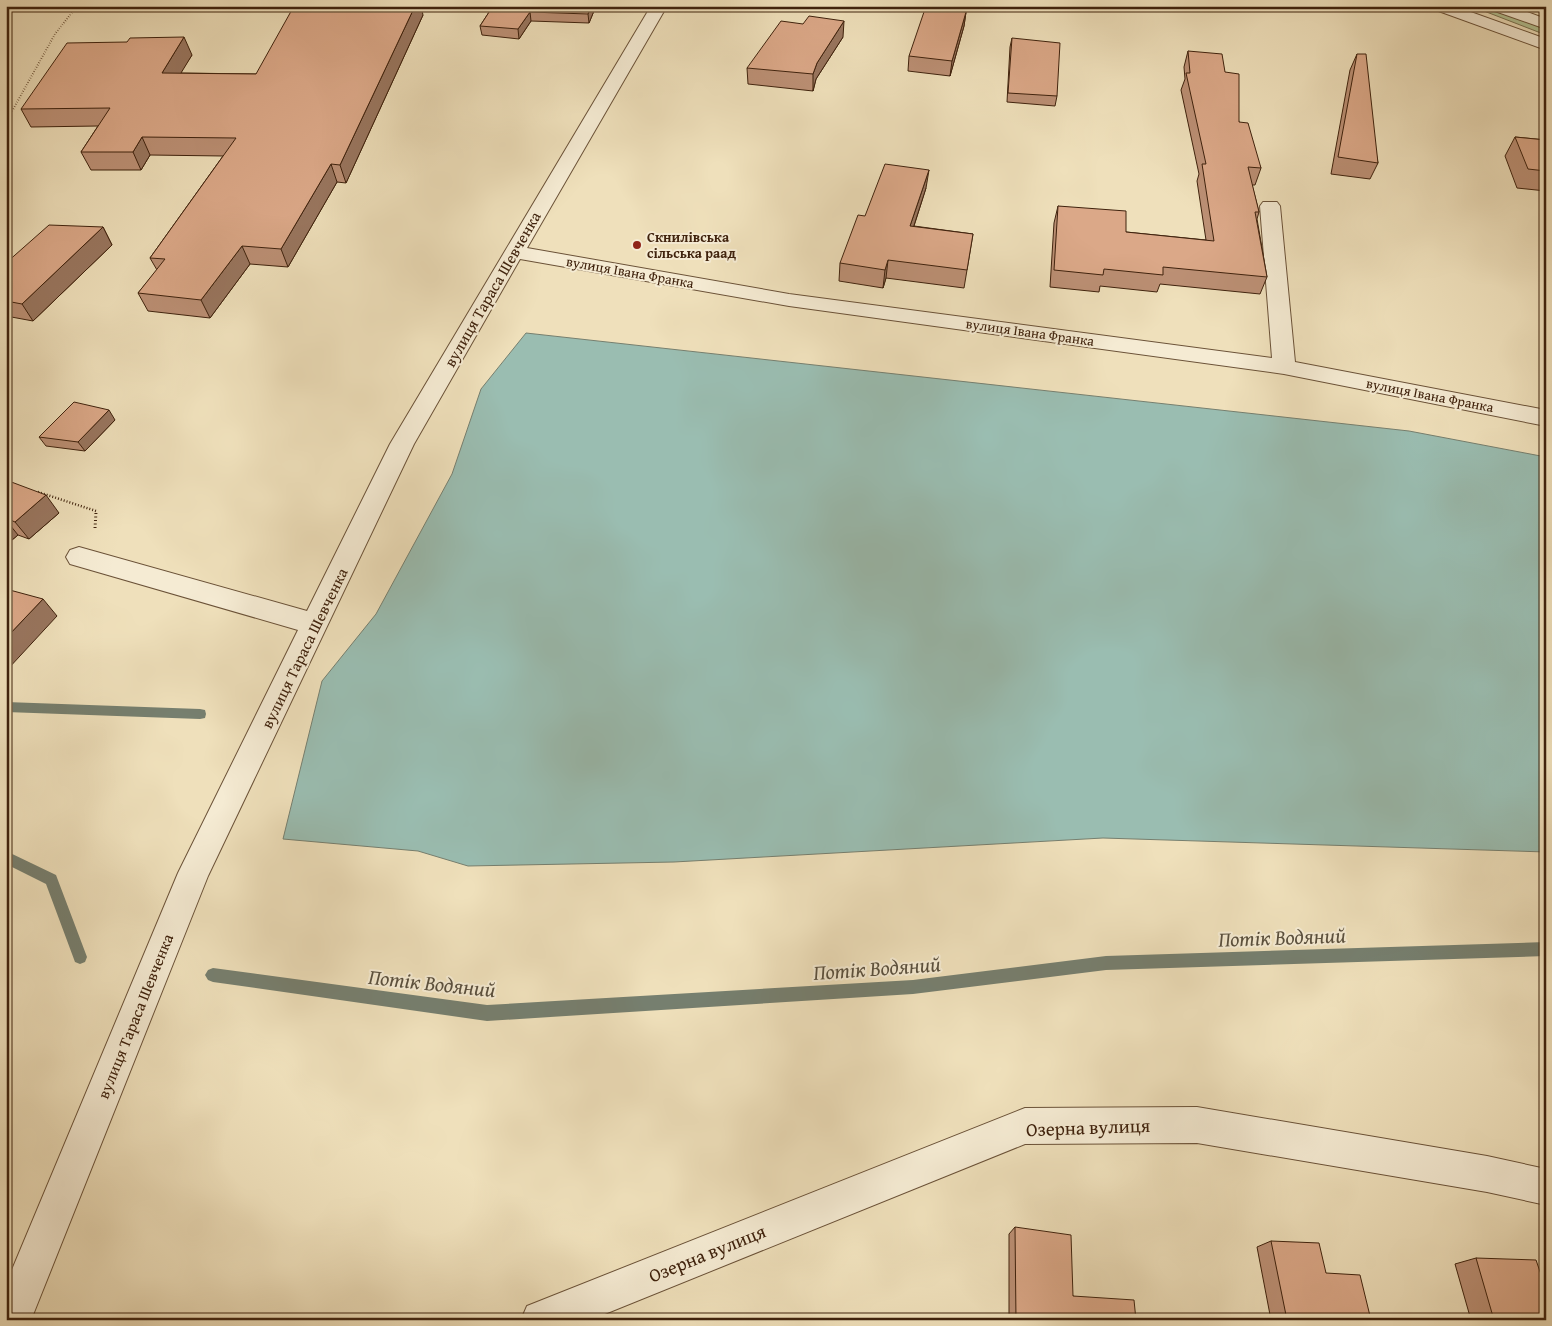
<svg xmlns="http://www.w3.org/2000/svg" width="1552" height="1326" font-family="'Gentium Book Plus',serif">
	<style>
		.green { fill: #b4c394; stroke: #7a7250 }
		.water { fill: #9abdb1; stroke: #767f6f }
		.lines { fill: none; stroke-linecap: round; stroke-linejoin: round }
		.stream { fill: #767f6f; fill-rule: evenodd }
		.minor-casing { stroke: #6b5238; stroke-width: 2 }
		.path-far2 { stroke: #3f220d; stroke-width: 2; stroke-dasharray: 0.5 2; stroke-linecap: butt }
		.path-far1 { stroke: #3f220d; stroke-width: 2.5; stroke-dasharray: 1 2; stroke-linecap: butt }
		.path { stroke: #3f220d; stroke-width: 3; stroke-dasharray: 1 2.5; stroke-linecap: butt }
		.minor { fill: #f5ebd3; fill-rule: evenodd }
		.wall { fill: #bc9075; stroke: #3f220d }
		.shaded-wall { fill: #99765f; stroke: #3f220d }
		.building { fill: #dba888; stroke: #3f220d }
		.poi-dot { fill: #8f2418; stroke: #f5ebd3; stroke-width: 2 }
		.labels { text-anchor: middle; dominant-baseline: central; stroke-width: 4; stroke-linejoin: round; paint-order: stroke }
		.far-poi-label { font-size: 14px; font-weight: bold; fill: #3f220d; stroke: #f5ebd3; text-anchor: start }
		.far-street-label { font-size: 14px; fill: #3f220d; stroke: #f5ebd3 }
		.street-label { font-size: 16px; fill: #3f220d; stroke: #f5ebd3 }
		.near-street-label { font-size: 19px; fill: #3f220d; stroke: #f5ebd3 }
		.near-water-label { font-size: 21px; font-style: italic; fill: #5a503e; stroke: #f5ebd3 }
	</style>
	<rect width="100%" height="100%" fill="#efe0bb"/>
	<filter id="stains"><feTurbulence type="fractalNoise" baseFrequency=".004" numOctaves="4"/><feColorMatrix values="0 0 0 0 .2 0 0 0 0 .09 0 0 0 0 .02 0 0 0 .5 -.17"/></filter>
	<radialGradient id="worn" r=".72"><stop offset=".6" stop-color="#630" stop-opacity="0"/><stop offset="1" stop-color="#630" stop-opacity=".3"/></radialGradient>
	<path class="green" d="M1471,6H1483L1546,29V35Z"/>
	<path class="water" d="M526,333L1409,431L1546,457V852L1103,838L674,862L468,866L418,851L283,839L322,681L376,614L452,474L481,389Z"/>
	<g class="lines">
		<path class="stream" d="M6,702L200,709L205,710L206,714L205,718L200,719L6,712Z
			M6,851L56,875L87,957L85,962L80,964L75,962L46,884L6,864Z
			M1546,942V956L1106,970L913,994L487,1021L213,982L208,980L205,975L208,970L213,968L487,1005L913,980L1106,956Z"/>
		<defs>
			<path id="minor" d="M651,6H667L527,248L789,294L1272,358L1260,206L1263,202H1277L1280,206L1295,362L1546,410V426L1284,374L789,306L520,259L414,444L208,876L31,1320H6V1284L178,873L298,630L70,564L66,557L70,550L79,547L307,611L390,444Z
				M1431,6H1454L1546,39V50L1433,9Z
				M1487,6H1511L1546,19V29L1489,9Z
				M1197,1107L1487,1156L1546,1169V1205L1487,1192L1197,1143L1025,1144L590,1320H521L527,1306L1025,1108Z"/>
		</defs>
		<use href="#minor" class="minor-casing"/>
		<path class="path-far2" d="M6,122L55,34L77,6"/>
		<path class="path-far1" d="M38,492L96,511V513"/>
		<path class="path" d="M95,528L96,512"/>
		<use href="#minor" class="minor"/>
	</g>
	<path class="wall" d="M493,6H596L589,23L531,21L519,39L482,35L480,26Z
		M966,12L964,26L950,76L908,71L909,56Z
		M423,15L346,183L337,182L288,267L250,264L210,318L148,311L138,293L157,270L150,258L223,156L150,155L141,170H91L81,152L98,126L31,127L21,109L192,55L180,73L256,74Z
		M843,37L816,79L813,91L748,84L747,68Z
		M1012,38L1057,96L1055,106L1007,102L1010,47Z
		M1188,51L1225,72L1239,122L1261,168L1255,185H1252L1259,212L1257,219L1267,277L1260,294L1160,284L1157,292L1100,286L1099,292L1050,287L1054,223L1058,206L1126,232L1206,240L1197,181L1199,174L1181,90L1185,79L1184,67Z
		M1357,54L1378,163L1370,179L1331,174L1350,70Z
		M1515,137L1546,140V191L1517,188L1505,156Z
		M926,188L914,226L973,234L964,288L886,278L883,288L839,281L840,263Z
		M103,227L112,245L33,321L6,316V263Z
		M115,420L85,451L46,446L39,437Z
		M6,480L59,513L29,539L18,535L6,545Z
		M1015,1227L1073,1296L1136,1320H1009V1234Z
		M1271,1241L1326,1273L1371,1320H1271L1257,1247Z
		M1476,1258L1545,1286L1546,1320H1471L1455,1264Z"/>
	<path class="shaded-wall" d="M415,6H421L423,15L346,183L340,165Z
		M591,6H596L589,23L588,14Z
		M530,12L531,21L519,39L518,29Z
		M966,12L964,26L950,76L952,61Z
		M844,21L843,37L816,79L813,91V74L817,63Z
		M184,37L192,55L170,91L162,73Z
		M142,137L150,155L141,170L133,152Z
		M331,164L337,182L288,267L281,249Z
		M929,170L926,188L908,244L910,226Z
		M103,227L112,245L33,321L22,304Z
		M242,246L250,264L210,318L201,300Z
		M888,260L886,278L883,288L885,270Z
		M109,410L115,420L85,451L78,442Z
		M46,495L59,513L29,539L15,522Z
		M6,520L18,535L6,545Z
		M43,599L57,616L7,670L6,669V638Z"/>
	<path class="building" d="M294,6H415L340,165L331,164L281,249L242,246L201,300L138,293L165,259L150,258L236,138L142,137L133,152H81L110,108L21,109L67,43L127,42L130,38L184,37L162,73L256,74Z
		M493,6H591L588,14L530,12L518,29L480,26Z
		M926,6H932L966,12L952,61L909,56Z
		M809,16L844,21L817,63L813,74L747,68L781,21L803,24Z
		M1012,38L1060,43L1057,96L1008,93Z
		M1188,51L1222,54L1225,72L1239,74V122L1248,123L1261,168L1248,167L1259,212H1255L1267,277L1163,267V275L1104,269L1103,275L1054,270L1058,206L1126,211V232L1214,241L1202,164H1206L1186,73H1190Z
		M1357,54H1366L1378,163L1338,157Z
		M1515,137L1546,140V171L1528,169Z
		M885,164L929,170L910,226L973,234L967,270L888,260L885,270L840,263L858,215L865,216Z
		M49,225L103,227L22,304L6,301V263Z
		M74,402L109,410L78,442L39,437Z
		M6,480L46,495L15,522L6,518Z
		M6,589L43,599L6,638Z
		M1015,1227L1071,1235L1073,1296L1134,1300L1136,1320H1016Z
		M1271,1241L1319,1243L1326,1273L1360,1275L1371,1320H1287Z
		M1476,1258L1536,1260L1545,1286H1546V1320H1494Z"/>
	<circle class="poi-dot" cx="637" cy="245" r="5"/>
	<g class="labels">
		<g class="far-poi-label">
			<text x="647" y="237">Скнилівська<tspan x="647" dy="16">сільська раад</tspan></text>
		</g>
		<g class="far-street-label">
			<text transform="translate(630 272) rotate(10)">вулиця Івана Франка</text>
			<text transform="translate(1030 332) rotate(8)">вулиця Івана Франка</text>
			<text transform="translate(1430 395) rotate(11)">вулиця Івана Франка</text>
		</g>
		<g class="street-label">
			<text transform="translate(492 289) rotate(-60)">вулиця Тараса Шевченка</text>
			<text transform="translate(304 648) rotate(-64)">вулиця Тараса Шевченка</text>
			<text transform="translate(135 1016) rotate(-68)">вулиця Тараса Шевченка</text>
		</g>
		<g class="near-street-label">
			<text transform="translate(1088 1127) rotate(-2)">Озерна вулиця</text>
			<text transform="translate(707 1253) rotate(-22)">Озерна вулиця</text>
		</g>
		<g class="near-water-label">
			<text transform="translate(1282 937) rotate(-2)">Потік Водяний</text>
			<text transform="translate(877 968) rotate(-4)">Потік Водяний</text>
			<text transform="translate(432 983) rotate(6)">Потік Водяний</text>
		</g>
	</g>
	<rect width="1552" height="1326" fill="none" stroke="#efe0bb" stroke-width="25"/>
	<rect x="8" y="8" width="1537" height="1311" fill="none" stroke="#3f220d" stroke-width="2.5"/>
	<rect x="12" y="12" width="1527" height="1301" fill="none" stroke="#3f220d"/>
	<rect width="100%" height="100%" filter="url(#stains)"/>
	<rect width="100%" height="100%" fill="url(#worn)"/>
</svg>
